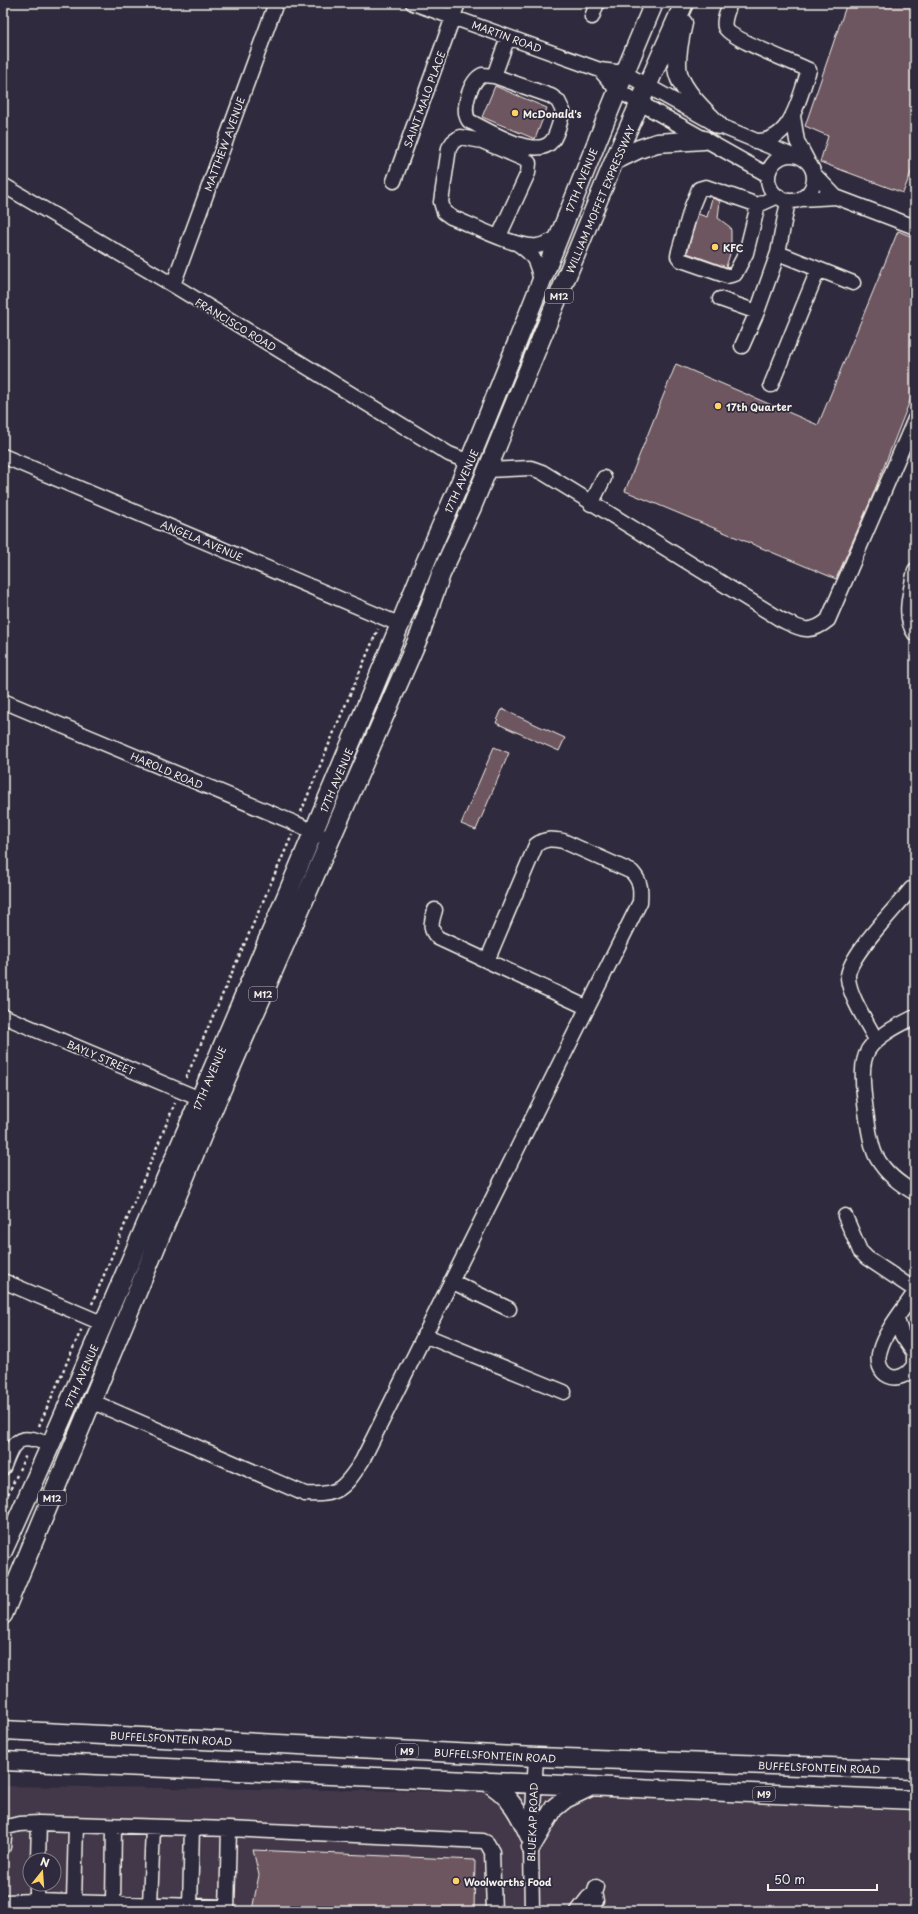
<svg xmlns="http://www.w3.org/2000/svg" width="918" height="1914" font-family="'Playpen Sans',sans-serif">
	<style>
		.built { fill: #423748; fill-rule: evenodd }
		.building { fill: #6e5660; stroke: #f4f1e8 }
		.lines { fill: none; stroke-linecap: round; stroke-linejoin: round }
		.minor-casing { stroke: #f4f1e8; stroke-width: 17 }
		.major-casing { stroke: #f4f1e8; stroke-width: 21 }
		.path { stroke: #f4f1e8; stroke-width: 2.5; stroke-dasharray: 3 3; stroke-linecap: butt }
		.minor { stroke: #2f2a3d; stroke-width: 14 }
		.major { stroke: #2f2a3d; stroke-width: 18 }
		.poi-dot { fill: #ffd166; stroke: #2f2a3d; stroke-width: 1.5 }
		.labels { text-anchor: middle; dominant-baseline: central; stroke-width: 3.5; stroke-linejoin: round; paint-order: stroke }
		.shield { fill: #2f2a3d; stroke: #b9b5b5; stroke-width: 1 }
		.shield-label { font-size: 9px; font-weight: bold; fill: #f4f1e8 }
		.street-label { font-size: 10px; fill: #f4f1e8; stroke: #2f2a3d }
		.poi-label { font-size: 10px; font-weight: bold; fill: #f4f1e8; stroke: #2f2a3d; text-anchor: start }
	</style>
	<rect width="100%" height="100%" fill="#2f2a3d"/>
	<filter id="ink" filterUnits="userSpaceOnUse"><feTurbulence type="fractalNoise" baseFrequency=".025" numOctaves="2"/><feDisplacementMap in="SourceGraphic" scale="8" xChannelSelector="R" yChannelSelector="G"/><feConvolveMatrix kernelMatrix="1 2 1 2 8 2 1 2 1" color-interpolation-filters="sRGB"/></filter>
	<g filter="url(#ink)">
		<path class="built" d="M3,1786L500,1792L915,1811V1911H3ZM30,1860H54V1884H30Z"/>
		<path class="building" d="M847,3H915V162L903,193L820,162L828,136L805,126Z
			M495,86L547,108L535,139L482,117Z
			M712,198L720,201L718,218L730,227L731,231V244L727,248L730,254L726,267L687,253L698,214L707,217Z
			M898,231L915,238V388L870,502L836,579L625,491L676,364L818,425Z
			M502,709L565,738L559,751L496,723Z
			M494,747L509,753L476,830L461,824Z
			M253,1850L475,1860L474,1911L252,1910L259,1875Z"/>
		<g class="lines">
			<defs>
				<path id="minor" d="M413,3L600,70L624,73L718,125L788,154
					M730,3C728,10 723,20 725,27C728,38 795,63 809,70C799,97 792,143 755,141
					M592,17L597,3
					M600,70L617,90L768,175
					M482,75L494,76L551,96L558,101L563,111C560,120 558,134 552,141C536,161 488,130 469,121C461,110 470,81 482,75Z
					M494,76L508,37
					M793,116L797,141L808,162
					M768 178a23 23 0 1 1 46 0a23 23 0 1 1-46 0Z
					M815,175L836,197L915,227
					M394,181L458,3
					M3,185L173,285L449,454L469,462
					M801,199L836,197
					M758,205L746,253L735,274L727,276L681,260L678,256L679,251L692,206L699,189L706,187L758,205L778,196
					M499,236L528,173L529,163L526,160L482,141L460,137L453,142L449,148L441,202L444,212L451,217C472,225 515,248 537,246C544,245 551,241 558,238
					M518,244C535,255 537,263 541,281
					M778,253L853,283
					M173,285L276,3
					M720,299L757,312
					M742,346L757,312L778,253L788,201
					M771,385L818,270
					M3,456L401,625
					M487,470L531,468L542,472L780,619C799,628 809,636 828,620L915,419
					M591,504L604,478
					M915,570C911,590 902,616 915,634
					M3,701L297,824L330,840
					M435,910C432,921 428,929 438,938L586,1007
					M3,1016L200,1099
					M915,1017C899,1025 878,1035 868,1050C865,1056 863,1065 863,1071C862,1087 869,1146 877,1158C886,1174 900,1184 915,1193
					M876,1040C867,1022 850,998 848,978C846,958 897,907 911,889
					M845,1216L860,1251L867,1258L915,1290
					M3,1281L104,1324
					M451,1281L509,1309
					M897,1319L902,1335L914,1353V1365C899,1389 872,1375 880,1350C885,1331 904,1309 915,1292
					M424,1335L564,1392
					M91,1401L305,1494C338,1496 344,1489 362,1461L640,902C641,889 641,882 632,872L563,841C552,839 545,838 536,845L487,961
					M3,1468C9,1454 13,1435 32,1440L33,1439L52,1445
					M3,1828L19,1824L39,1823L229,1829
					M3,1847L5,1827
					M38,1860L39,1823
					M37,1901V1884
					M3,1902L37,1901L227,1907
					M74,1902L76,1824
					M113,1904L114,1826
					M150,1905L153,1827
					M190,1906L192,1828
					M227,1911L229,1829L483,1841L487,1843L492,1852L494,1911
					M532,1911L531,1847L536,1757
					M578,1911L588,1898L594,1893
					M592,1911L596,1901L594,1893L596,1887"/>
				<path id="major" d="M683,23C680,36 675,60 678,73C683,92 705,112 718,125
					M614,161L639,149L657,143L704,140
					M3,1551C72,1400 136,1247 202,1094C276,921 350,748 421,573C437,534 455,496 471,457C533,306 590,153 654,3
					M3,1615L214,1107L420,634L441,574L472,507L614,161L684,3
					M3,1730L536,1757L915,1770
					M3,1761L915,1800
					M485,1781C510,1794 520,1815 531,1839
					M531,1847L554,1808L565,1799L590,1787"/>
			</defs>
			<use href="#minor" class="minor-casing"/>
			<use href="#major" class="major-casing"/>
			<path class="path" d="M301,812L334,732L378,629
				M186,1078L292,835
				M92,1304L175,1103
				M39,1426L82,1328
				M19,1470L26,1455
				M3,1505L17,1475"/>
			<use href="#minor" class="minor"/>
			<use href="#major" class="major"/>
		</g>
	</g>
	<g class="poi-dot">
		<circle cx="515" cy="113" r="4"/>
		<circle cx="715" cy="247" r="4"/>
		<circle cx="718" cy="406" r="4"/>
		<circle cx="456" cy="1881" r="4"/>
	</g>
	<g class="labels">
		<g class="shield">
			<rect x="545" y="289" width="28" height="14" rx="3"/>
			<rect x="249" y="987" width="28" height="14" rx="3"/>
			<rect x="38" y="1491" width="28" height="14" rx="3"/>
			<rect x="396" y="1744" width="22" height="14" rx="3"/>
			<rect x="753" y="1787" width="22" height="14" rx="3"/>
		</g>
		<g class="shield-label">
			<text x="559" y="296">M12</text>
			<text x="263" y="994">M12</text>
			<text x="52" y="1498">M12</text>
			<text x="407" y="1751">M9</text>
			<text x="764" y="1794">M9</text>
		</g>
		<g class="street-label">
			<text transform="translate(507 36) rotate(20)">MARTIN ROAD</text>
			<text transform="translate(424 99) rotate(-70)">SAINT MALO PLACE</text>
			<text transform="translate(224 144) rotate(-70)">MATTHEW AVENUE</text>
			<text transform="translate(581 180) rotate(-68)">17TH AVENUE</text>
			<text transform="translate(600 199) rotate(-67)">WILLIAM MOFFET EXPRESSWAY</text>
			<text transform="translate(236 324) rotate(31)">FRANCISCO ROAD</text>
			<text transform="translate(461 481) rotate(-66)">17TH AVENUE</text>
			<text transform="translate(202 540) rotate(23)">ANGELA AVENUE</text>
			<text transform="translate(167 770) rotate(23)">HAROLD ROAD</text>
			<text transform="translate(336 780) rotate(-67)">17TH AVENUE</text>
			<text transform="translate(101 1057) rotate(23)">BAYLY STREET</text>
			<text transform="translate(209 1078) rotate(-67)">17TH AVENUE</text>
			<text transform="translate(81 1376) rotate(-66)">17TH AVENUE</text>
			<text transform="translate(171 1738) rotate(3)">BUFFELSFONTEIN ROAD</text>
			<text transform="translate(495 1755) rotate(3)">BUFFELSFONTEIN ROAD</text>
			<text transform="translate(819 1767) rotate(2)">BUFFELSFONTEIN ROAD</text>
			<text transform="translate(532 1822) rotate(-88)">BLUEKAP ROAD</text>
		</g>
		<g class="poi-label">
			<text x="523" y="113">McDonald's</text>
			<text x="723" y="247">KFC</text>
			<text x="726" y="406">17th Quarter</text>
			<text x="464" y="1881">Woolworths Food</text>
		</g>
	</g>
	<rect width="918" height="1914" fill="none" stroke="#2f2a3d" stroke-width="16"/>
	<rect x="8" y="8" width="902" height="1898" fill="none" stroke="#f4f1e8" stroke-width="1.5" filter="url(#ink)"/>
	<g transform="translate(42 1872) rotate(17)"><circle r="19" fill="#2f2a3d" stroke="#7e7a81"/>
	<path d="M0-3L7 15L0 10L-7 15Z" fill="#ffd166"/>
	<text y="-6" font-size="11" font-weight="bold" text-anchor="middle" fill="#f4f1e8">N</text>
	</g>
	<path d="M768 1884v6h109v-6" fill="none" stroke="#f4f1e8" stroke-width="2"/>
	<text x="774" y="1884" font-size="12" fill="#f4f1e8" stroke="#2f2a3d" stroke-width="3" paint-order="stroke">50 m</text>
</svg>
